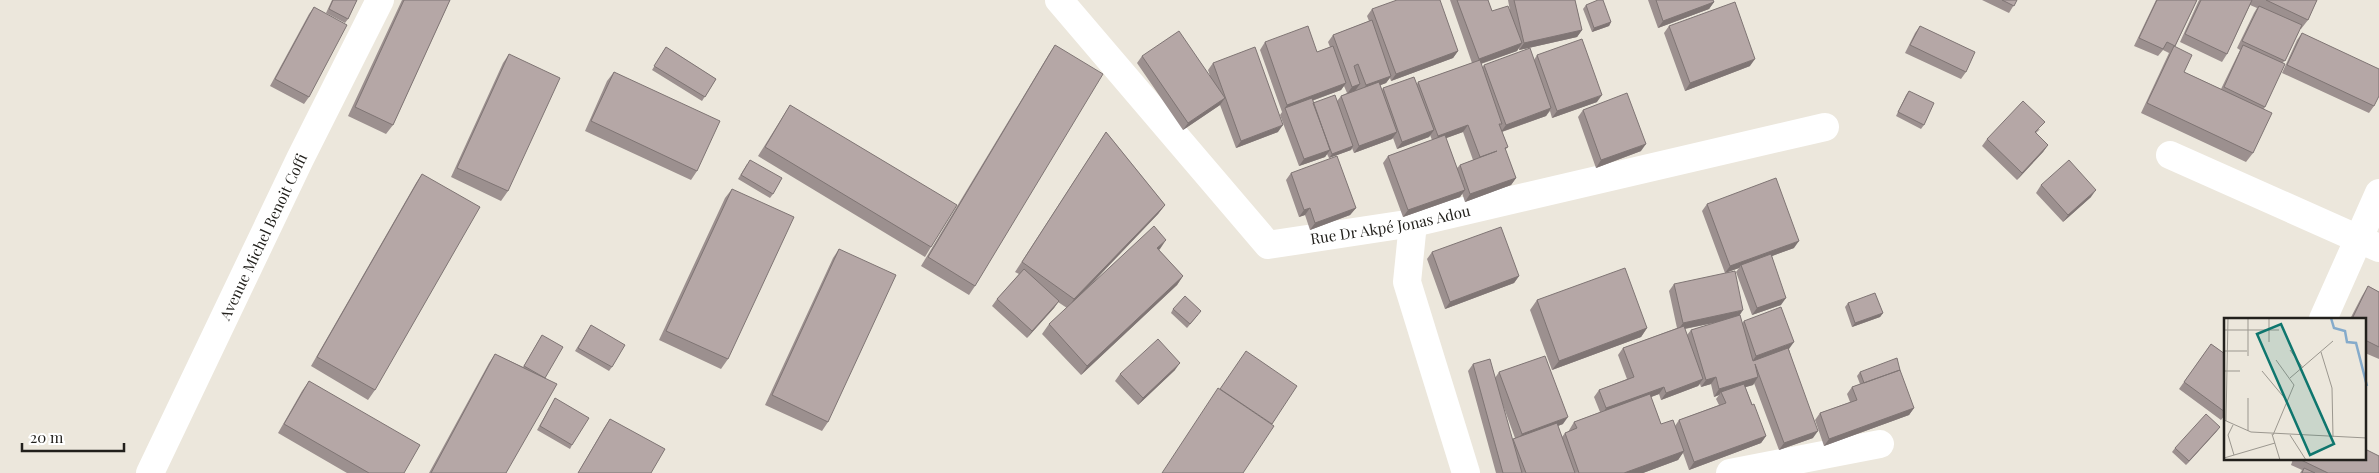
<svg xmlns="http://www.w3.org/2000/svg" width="2379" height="473" font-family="'Playfair Display',serif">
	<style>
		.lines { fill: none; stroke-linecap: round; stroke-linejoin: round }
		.minor { stroke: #fff; stroke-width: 28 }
		.tertiary { stroke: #fff; stroke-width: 28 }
		.wall { fill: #9c908f; fill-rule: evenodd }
		.shaded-wall { fill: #7f7574 }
		.building { fill: #b5a7a6; stroke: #7f7574 }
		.labels { text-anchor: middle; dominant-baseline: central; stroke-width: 4.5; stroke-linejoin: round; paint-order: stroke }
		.street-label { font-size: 15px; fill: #22201c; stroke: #fff }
		.inset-river { fill: none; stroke: #85abcb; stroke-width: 2.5 }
		.inset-road { fill: none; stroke: #9b978f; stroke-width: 1 }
		.view { fill: #0f766e; fill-opacity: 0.15; stroke: #0f766e; stroke-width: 2.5 }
		.inset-edge { fill: none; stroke: #22201c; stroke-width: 2.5 }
	</style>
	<rect width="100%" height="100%" fill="#ece7dc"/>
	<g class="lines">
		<g class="minor">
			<path id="s1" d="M1059,0L1268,245L1413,223L1825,127"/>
			<path d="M2170,155L2379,248"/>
			<path d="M1413,223L1407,282L1466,473"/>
			<path d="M2323,319L2379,193"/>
			<path d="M1730,473L1880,444"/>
		</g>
		<path class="tertiary" id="s2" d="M150,473L300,159L380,0"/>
	</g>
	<path class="wall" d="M332,0H357L348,19L345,23L326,13Z
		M402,0H450L393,125L386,134L348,116Z
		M1450,0H1488L1492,11H1510L1508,0H1575L1582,30L1577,37L1519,50V48L1517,51L1481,64L1482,68L1484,65L1534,60L1537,55L1597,102L1552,118L1550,111L1546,116L1502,132L1508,147L1505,150L1516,178L1511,185L1465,202L1462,193L1460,197L1403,217L1383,163L1388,156L1432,140L1430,135L1429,137L1397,149L1393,138L1392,139L1354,153L1352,148L1351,150L1329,158L1327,154L1325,157L1299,166L1280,115L1282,112L1260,50L1265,42L1317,52L1330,47L1328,42L1333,35L1369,21L1367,16L1372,9L1458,51L1453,58L1391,81L1390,78L1386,83L1380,85L1382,90L1383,88L1417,84L1418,82L1472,63ZM1344,86L1347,93L1341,96L1337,101L1313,103L1312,101L1341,90ZM1463,132L1473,160L1460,165L1457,168L1446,138Z
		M1648,0H1713L1714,2L1709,9L1658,28Z
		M1982,0H2017L2009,13Z
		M2156,0H2197L2175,47L2184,72L2221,89L2240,50L2237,48L2254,13L2257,8L2250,5L2227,54L2222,62L2180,42L2199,0H2317L2308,20L2301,29H2300L2283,63L2264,109L2253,153L2246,162L2141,113L2169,53L2163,50L2158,56L2134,46Z
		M1586,5L1611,22L1609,26L1592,32L1583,9Z
		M314,7L309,97L304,104L270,86L309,14Z
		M1669,26L1750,66L1685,91L1664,33Z
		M1920,26L1966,72L1961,79L1905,53L1915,33Z
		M2302,33L2374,106L2369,113L2282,73L2297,40Z
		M1055,45L975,286L969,295L921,266L1049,54Z
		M666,47L716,79L702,101L652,70Z
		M509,54L508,191L501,201L451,177L503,63Z
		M1142,56L1210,76L1208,70L1213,63L1278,132L1236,148L1220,105L1183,130L1137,63Z
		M614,72L697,171L691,180L585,131L607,81Z
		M1909,91L1924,125L1921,129L1896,116L1906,95Z
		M790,105L931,247L925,257L758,156Z
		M1583,110L1641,151L1596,168L1578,117Z
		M2040,129L2036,133L2048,145L2043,152L2017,180L1982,146L1987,139Z
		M1106,132L1165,205L1158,214L1083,293L1160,249L1159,250L1183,276L1177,285L1081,375L1042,334L1049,324L1067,308L1058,302L1054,308L1027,338L992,306L997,299L1019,274L1015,272Z
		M747,164L773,194L770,198L738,179Z
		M1291,173L1356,208L1350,215L1310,230L1305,215L1299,217L1286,180Z
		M422,174L375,390L368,400L311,366L416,183Z
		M2041,185L2091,197L2063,222L2036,193Z
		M732,189L728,359L721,369L659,340L725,198Z
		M1707,204L1794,248L1772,256L1781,305L1752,315L1736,272L1739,268L1725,273L1702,211Z
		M839,249L828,422L822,431L765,405L833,258Z
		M1432,252L1519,276L1514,283L1445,309L1427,259Z
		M1674,284L1740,315L1742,323L1744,321L1789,349L1813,438L1779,450L1754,383L1753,385L1745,387L1766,436L1761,443L1689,470L1683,453L1678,460L1643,473H1496L1468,371L1473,364L1495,378L1499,372L1563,424L1558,426L1562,437L1565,433L1568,432L1574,422L1600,412L1594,397L1599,390L1627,379L1618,355L1623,348L1677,328L1669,291ZM1718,322L1691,330L1687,335L1685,329ZM1700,384L1701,387L1711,384L1714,397L1719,395L1716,399L1719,405L1679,420L1675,426L1661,424L1651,397L1659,394L1661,400L1698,386ZM1500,397L1515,438L1512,440Z
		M2368,286L2379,292V359L2365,353V319H2350L2362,296Z
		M1537,300L1647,328L1641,337L1552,370L1530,310Z
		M1848,303L1883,313L1880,317L1852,327L1845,307Z
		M1173,309L1198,315L1187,328L1171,313Z
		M591,325L612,367L609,371L575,351Z
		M542,335L545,378L506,473H429L489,363L495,354L523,367Z
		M2211,344L2225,354V415L2221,420L2179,389Z
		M1175,370L1138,405L1115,381L1120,374Z
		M1860,372L1914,408L1909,415L1824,446L1815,420L1820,413L1850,402L1847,394L1852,387L1860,384L1857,376Z
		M309,381L404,473H347L278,433L302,391Z
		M555,398L572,445L570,449L537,430Z
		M610,419L651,473H578L604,428Z
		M2217,431L2186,465L2172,452L2175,448Z
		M2293,459H2365L2379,473H2300L2302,470L2291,465Z"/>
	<path class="shaded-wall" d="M1714,2L1709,9L1658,28L1663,21Z
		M1611,22L1609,26L1592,32L1594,28Z
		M1582,30L1577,37L1519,50L1524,43Z
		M1522,43L1517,51L1474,66L1479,59Z
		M1458,51L1453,58L1391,81L1396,74Z
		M1755,59L1750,66L1685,91L1690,83Z
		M1391,76L1386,83L1361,93L1366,85Z
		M1346,83L1341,90L1286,110L1285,108L1282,112L1287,105Z
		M1360,84L1355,91L1347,94L1352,87Z
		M1602,95L1597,102L1552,118L1557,111Z
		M1225,98L1220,105L1183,130L1188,123Z
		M1551,108L1546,116L1501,132L1506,125Z
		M1283,125L1278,132L1236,148L1241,141Z
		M1468,125L1463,132L1433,143L1438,136Z
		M1434,130L1429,137L1397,149L1402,142Z
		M1397,132L1392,139L1354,153L1359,146Z
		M1646,144L1641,151L1596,168L1601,160Z
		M2048,145L2043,152L2017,180L2022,173Z
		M1353,146L1351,150L1329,158L1332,154Z
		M1330,150L1325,157L1299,166L1304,159Z
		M1516,178L1511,185L1465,202L1470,194Z
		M1465,190L1460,197L1403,217L1408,210Z
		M2096,190L2091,197L2063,222L2068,215Z
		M1165,205L1158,214L1068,308L1074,299Z
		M1310,208L1305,215L1299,217L1304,210Z
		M1356,208L1350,215L1310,230L1315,223Z
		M1166,240L1160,249L1151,257L1157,248Z
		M1799,241L1794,248L1742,267L1741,265L1739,268L1725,273L1730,266Z
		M1183,276L1177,285L1081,375L1087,366Z
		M1519,276L1514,283L1445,309L1450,302Z
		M1786,298L1781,305L1752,315L1757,308Z
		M1059,301L1054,308L1027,338L1032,331Z
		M1743,310L1738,318L1678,330L1683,323Z
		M1883,313L1880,317L1852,327L1855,323Z
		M1647,328L1641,337L1552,370L1559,361Z
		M1794,342L1789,349L1751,363L1756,356Z
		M1180,363L1175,370L1138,405L1143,398Z
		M1716,377L1711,384L1701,387L1706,380Z
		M1758,377L1753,385L1722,394L1721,392L1719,395L1714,397L1719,389Z
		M1703,379L1698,386L1661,400L1666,393Z
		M1664,387L1659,394L1601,416L1606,408Z
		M1914,408L1909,415L1824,446L1829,439Z
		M1568,417L1563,424L1516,441L1522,434Z
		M2220,427L2217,431L2186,465L2189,461Z
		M1818,431L1813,438L1779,450L1784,443Z
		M1766,436L1761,443L1689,470L1694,462Z
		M1684,451L1678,460L1643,473H1624Z"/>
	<path class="building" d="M333,0H357L348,19L329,9Z
		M404,0H450L393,125L355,107Z
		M1397,0H1440L1458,51L1396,74L1372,9Z
		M1457,0H1488L1492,11L1508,6L1522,43L1479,59Z
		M1514,0H1575L1582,30L1524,43Z
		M1598,0H1603L1611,22L1594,28L1586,5Z
		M1656,0H1713L1714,2L1663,21Z
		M2002,0H2017L2014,6Z
		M2157,0H2197L2175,46L2167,42L2163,49L2139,38Z
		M2201,0H2252L2227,54L2185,34Z
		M2266,0H2317L2308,20Z
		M1735,2L1755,59L1690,83L1669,26Z
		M2259,6L2302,25L2285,61L2242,41Z
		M314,7L347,25L309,97L275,79Z
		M1372,20L1391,76L1366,85L1358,64L1354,66L1360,84L1352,87L1333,35Z
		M1308,26L1317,52L1333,46L1346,83L1287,105L1265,42Z
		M1920,26L1975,52L1966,72L1910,45Z
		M1179,31L1225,98L1188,123L1142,56Z
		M2302,33L2379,69V96L2374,106L2287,65Z
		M1582,39L1602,95L1557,111L1537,55Z
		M1055,45L1103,74L975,286L928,257Z
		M2243,45L2285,64L2265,107L2224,87Z
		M2174,46L2192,55L2184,72L2272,113L2253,153L2147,103Z
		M666,47L716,79L705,97L654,66Z
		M1255,47L1283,125L1241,141L1213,63Z
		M1530,48L1551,108L1506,125L1484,65Z
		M509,54L560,78L508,191L457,168Z
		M1480,60L1502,124H1499L1508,147L1505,148L1516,178L1470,194L1460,165L1497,151L1480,157L1468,125L1438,136L1418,82Z
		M614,72L720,121L697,171L591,121Z
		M1414,77L1434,130L1402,142L1383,88Z
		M1379,82L1397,132L1359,146L1341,96Z
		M1909,91L1934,103L1924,125L1898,112Z
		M1627,93L1646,144L1601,160L1583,110Z
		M1335,95L1353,146L1332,154L1313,103Z
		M1312,98L1330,150L1304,159L1285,108Z
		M2023,101L2045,122L2035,132L2048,145L2022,173L1987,139Z
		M790,105L957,205L931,247L765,147Z
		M1106,132L1165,205L1074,299L1022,262Z
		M1445,135L1465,190L1408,210L1388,156Z
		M1337,156L1356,208L1315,223L1310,208L1304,210L1291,173Z
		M750,160L782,178L773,194L741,175Z
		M2069,160L2096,190L2068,215L2041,185Z
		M422,174L480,207L375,390L317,357Z
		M1776,178L1799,241L1730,266L1707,204Z
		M732,189L794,217L728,359L666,331Z
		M1154,226L1166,240L1157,248L1183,276L1087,366L1049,324Z
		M1501,227L1519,276L1450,302L1432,252Z
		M839,249L896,275L828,422L772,395Z
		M1771,254L1786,298L1757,308L1741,265Z
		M1625,268L1647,328L1559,361L1537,300Z
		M1024,269L1059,301L1032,331L997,299Z
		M1735,271L1743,310L1683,323L1674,284Z
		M2368,286L2379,292V347L2365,340V319H2352Z
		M1875,293L1883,313L1855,323L1848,303Z
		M1185,296L1201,311L1190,324L1173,309Z
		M1781,307L1794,342L1756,356L1744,321Z
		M1740,315L1753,361L1788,348L1818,431L1784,443L1755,364L1758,377L1719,389L1716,377L1706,380L1691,330Z
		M591,325L625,345L612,367L578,348Z
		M1684,326L1703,379L1666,393L1664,387L1606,408L1599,390L1634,377L1623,348Z
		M542,335L563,347L545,378L524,366Z
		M1158,339L1180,363L1143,398L1120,374Z
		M2211,344L2225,354V412L2184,382Z
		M1246,351L1297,386L1272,424L1220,389Z
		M495,354L557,384L506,473H431Z
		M1545,356L1568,417L1522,434L1499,372Z
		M1897,358L1900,370L1864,383L1860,372Z
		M1490,359L1522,473H1503L1473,364Z
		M1900,370L1914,408L1829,439L1820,413L1857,400L1852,387Z
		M309,381L420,445L404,473H369L284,424Z
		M1744,384L1752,405L1754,404L1766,436L1694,462L1679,420L1726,403L1721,392Z
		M1218,388L1274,426L1243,473H1162Z
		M1650,394L1661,424L1673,420L1684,451L1624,473H1579L1565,433L1577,428L1574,422Z
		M555,398L589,418L572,445L540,426Z
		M2206,414L2220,427L2189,461L2175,448Z
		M610,419L665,449L651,473H578Z
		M1557,423L1575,473H1526L1513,439Z
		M2365,449L2379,456V473H2328L2299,459H2365Z
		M2304,468L2315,473H2302Z"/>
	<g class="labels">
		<g class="street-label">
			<text stroke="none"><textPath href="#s1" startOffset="446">Rue Dr Akpé Jonas Adou</textPath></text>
			<text stroke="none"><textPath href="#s2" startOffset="262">Avenue Michel Benoit Coffi</textPath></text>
		</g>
	</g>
	<g transform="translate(2224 318)">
		<rect width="142" height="142" fill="#ece7dc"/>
		<path class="inset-river" d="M107,0L110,10L121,13L123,24L132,25L143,68"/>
		<path class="inset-road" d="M0,12H55M45,24V0M66,32L79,50M0,33H23M97,34L108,70L109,119M24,38V0M0,53H16M38,53L63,83M66,60L109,23M0,102L27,114L143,120M2,103L4,0M9,107L4,117L10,137M24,113V80M48,116L56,142M49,117L70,67L52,42M66,117L82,142M0,140L51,125"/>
		<path class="view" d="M57,6L110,126L86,137L33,16Z"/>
		<rect width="142" height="142" class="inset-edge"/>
	</g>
	<path d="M22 443v8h102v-8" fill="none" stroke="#22201c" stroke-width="2.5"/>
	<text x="30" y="443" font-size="15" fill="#22201c" stroke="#ffffff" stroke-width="4" paint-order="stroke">20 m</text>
</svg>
